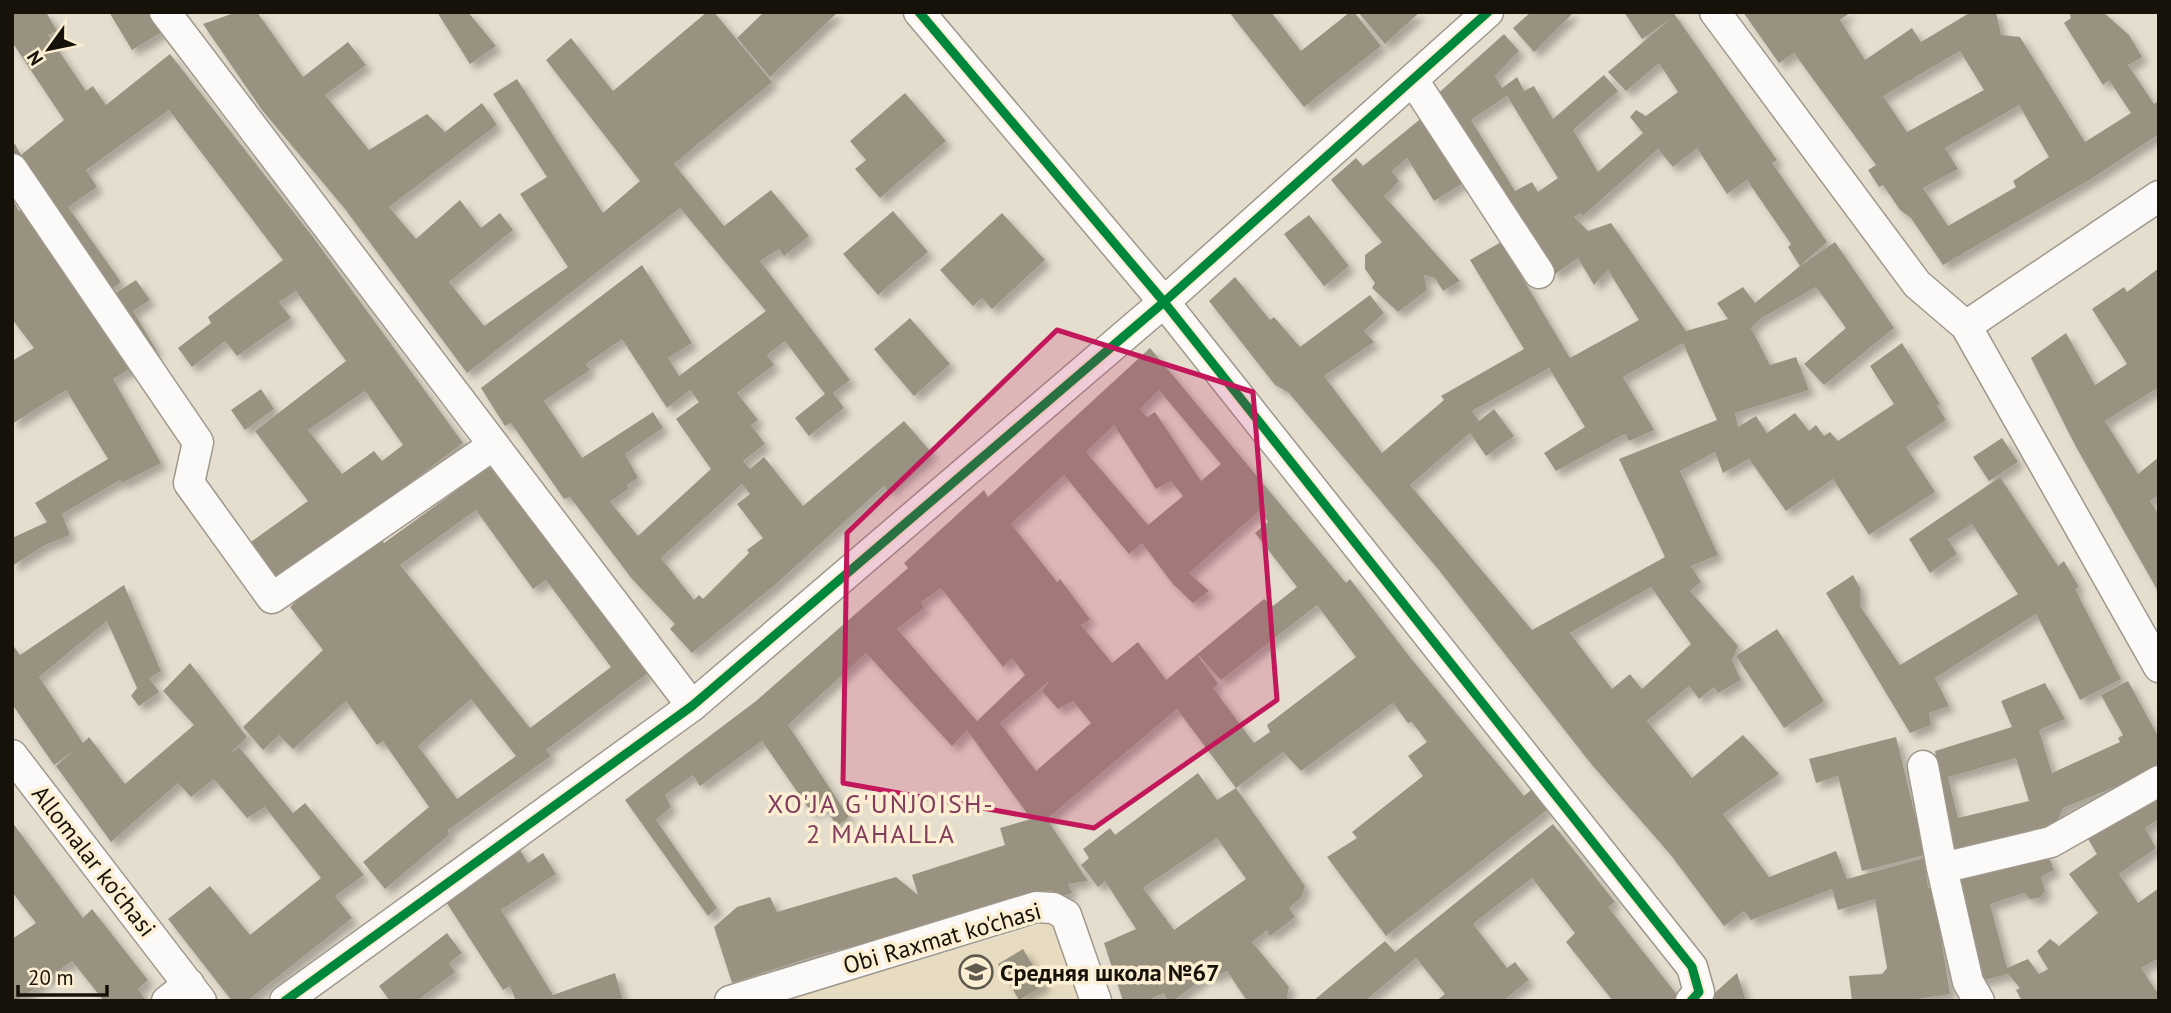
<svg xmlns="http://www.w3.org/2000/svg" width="2171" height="1013" font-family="'PT Sans',sans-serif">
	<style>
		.built { fill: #e7dbc1 }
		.building { fill: #9a9280; fill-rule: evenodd; filter: url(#shadow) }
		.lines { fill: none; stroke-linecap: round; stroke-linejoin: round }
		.street-casing { stroke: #9e988c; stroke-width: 33 }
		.street { stroke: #fbfaf8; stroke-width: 30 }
		.cycleway-casing { stroke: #fceed2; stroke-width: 13 }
		.cycleway { stroke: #00873e; stroke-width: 9 }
		.marked { fill: #c2185b; fill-opacity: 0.2; stroke: #c2185b; stroke-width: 5; stroke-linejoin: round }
		.labels { text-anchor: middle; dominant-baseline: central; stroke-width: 7; stroke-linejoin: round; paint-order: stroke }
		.street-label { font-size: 24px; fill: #171209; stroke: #fceed2 }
		.poi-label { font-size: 24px; font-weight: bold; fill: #171209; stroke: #fceed2; text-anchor: start }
		.neighbourhood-label { font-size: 26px; letter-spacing: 2px; fill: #803d5c; stroke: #fceed2 }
	</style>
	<defs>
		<filter id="shadow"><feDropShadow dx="6" dy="6" stdDeviation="3.5" flood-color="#0004"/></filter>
	</defs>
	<rect width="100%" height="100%" fill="#e5decf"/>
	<path class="built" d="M1058,920L1078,1001H778L983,942Z"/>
	<path class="building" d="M12,12H46L57,31L48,35L86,91L93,86L106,105L170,54L313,237L463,443L276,584L248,544L308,501L255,431L346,361L296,291L279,302L291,318L237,356L225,341L192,367L178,348L211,323L208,317L283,260L169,110L86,170L97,187L68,207L121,282L108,292L12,159V146L15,144L21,155L64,120L12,42ZM365,391L403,445L382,461L374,451L342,474L308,430Z
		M109,12H150L162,32L132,50Z
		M237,12H257L303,77L348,42L366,65L325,95L369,150L427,114L445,132L482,103L497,125L389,207L416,239L460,200L481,228L500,213L513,230L449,282L484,326L568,267L520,194L547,177L493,94L517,79L603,213L640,181L546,60L571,38L613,91L707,12H714L772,82L674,164L724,226L771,190L809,236L784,256L779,249L760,261L850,380L833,393L844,408L809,436L795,418L825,394L785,341L767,355L774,365L737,393L758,420L751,425L765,444L743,461L750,469L764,457L803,506L904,421L932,453L888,491L884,486L775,585L692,653L670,629L675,624L632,579L570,497L564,499L511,423L505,426L481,388L642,265L692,343L668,358L679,376L766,311L680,208L467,373L345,209L262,110L203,24ZM622,339L667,408L690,390L699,402L676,419L711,469L638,536L610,502L629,488L627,485L638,478L625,454L663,428L653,412L582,458L544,401L590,370L586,364ZM742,484L750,494L737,504L763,538L747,550L749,553L703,599L699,595L694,600L661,558Z
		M437,12H468L496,46L470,64Z
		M764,12H838L770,77L737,38Z
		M1229,12H1271L1301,51L1350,12H1354L1381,46L1304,107Z
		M1358,12H1420L1385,44Z
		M1531,12H1574L1534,52L1513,28Z
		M1624,12H1673L1777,160L1772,163L1827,242L1800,266L1835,242L1894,328L1824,385L1804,364L1846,328L1816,287L1760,319L1751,328L1770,365L1796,357L1809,390L1735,413L1738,427L1756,416L1767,433L1795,413L1809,431L1816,425L1824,436L1830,432L1838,441L1894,404L1870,366L1902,343L1940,404L1937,406L1946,420L1906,447L1935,492L1869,535L1833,479L1786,511L1749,459L1723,473L1715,452L1680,471L1718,555L1691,566L1701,582L1690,591L1738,646L1732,660L1741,680L1718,693L1714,687L1699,699L1689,686L1647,721L1692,778L1743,735L1779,774L1723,814L1769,877L1836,851L1847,879L1924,858L1928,888L1933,887L1950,994L1904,1001H1852L1849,976L1882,974L1887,968L1875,899L1838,910L1832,889L1751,920L1744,911L1724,926L1670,854L1592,765L1438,569L1288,392L1275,385L1209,301L1235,277L1270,320L1274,317L1300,347L1370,295L1384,313L1364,331L1374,342L1324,376L1382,453L1444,400L1441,396L1524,349L1470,260L1501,242L1570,358L1639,320L1608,270L1594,285L1578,258L1555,274L1433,98L1504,34L1519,51L1495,76L1502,88L1517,77L1524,91L1534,86L1553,119L1604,75L1618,91L1573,130L1598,172L1643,133L1630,117L1636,110L1646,116L1678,92L1659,63L1626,91L1608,72L1669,20L1642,39ZM1507,96L1558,178L1538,192L1532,182L1515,191L1471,120ZM1697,148L1727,194L1747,180L1791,244L1788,247L1800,266L1755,303L1743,287L1717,303L1728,319L1686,331L1611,223L1588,231L1574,217L1581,213L1583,216L1658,149L1673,167ZM1683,343L1717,420L1619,459L1665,557L1532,630L1410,485L1470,433L1486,456L1514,436L1494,409L1479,421L1472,411L1549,368L1585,427L1544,453L1556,471L1625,434L1629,441L1654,430L1623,377ZM1651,587L1691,644L1642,689L1630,674L1612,689L1570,633Z
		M1743,12H1851L1840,20L1865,60L1912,28L1921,42L1971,12H1996L2001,35L2020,37L2085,142L2131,113L2109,80L2103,85L2064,23L2071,18L2069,12H2103L2129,35L2142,57L2128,65L2154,104L2159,101V134L2091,179L1943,265L1911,218L1900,210L1883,185L1879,187L1868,170L1876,165L1794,53L1779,63ZM1960,51L1984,90L1907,132L1883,96ZM2019,105L2049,157L2013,181L2016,187L1948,226L1923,188L1958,169L1945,148Z
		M905,93L946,141L880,198L855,169L866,160L850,141Z
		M1424,116L1463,183L1434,201L1407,158L1392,171L1399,181L1384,196L1460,281L1443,291L1435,278L1424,275L1427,290L1398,312L1372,288L1375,283L1365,269V255L1382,242L1331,180L1356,158L1363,166Z
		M12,198L19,211L29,205L137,365L113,379L161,463L122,483L120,480L62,514L70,535L45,545L12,566V538L47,522L35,503L108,459L66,390L12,424V361L34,348L12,319Z
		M893,211L928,252L878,295L843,254Z
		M1002,213L1045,260L992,309L982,298L973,306L940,270Z
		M1309,215L1349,266L1324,286L1284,234Z
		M2159,268V394L2156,389L2105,421L2138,474L2159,457V495L2150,501L2159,515V593L2075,445L2031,358L2066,333L2095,385L2127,364L2092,309L2124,287L2127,292Z
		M136,280L150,300L133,311L157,351L147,358L106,299Z
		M910,318L950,364L914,396L874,349Z
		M1150,348L1346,583L1350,579L1409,656L1524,796L1532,789L1548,809L1386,936L1327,857L1357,838L1352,832L1423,776L1408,756L1427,742L1412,722L1408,723L1393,703L1301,771L1283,752L1236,788L1177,709L1047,819L1088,881L1068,884L1072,893L1055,899L1051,890L1030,899L1029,893L926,928L818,955L732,983L714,927L737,907L770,897L777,912L896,877L918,895L912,875L1005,845L1000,828L1031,819L967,730L952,746L866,653L788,725L849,817L837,826L824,806L812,813L762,741L700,786L693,775L665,795L671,807L656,820L717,908L708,916L625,800L756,701L908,568L904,563L984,490L988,497ZM1159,390L1221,464L1201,481L1155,412L1147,417L1140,409ZM1114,425L1156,489L1171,481L1183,496L1148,525L1086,452ZM1064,475L1129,554L1142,543L1172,583L1193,603L1209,591L1189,573L1260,510L1268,522L1255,533L1297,587L1273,606L1264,599L1166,680L1138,642L1112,663L1081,625L1090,619L1060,579L1057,582L1011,524ZM941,588L1003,667L1012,658L1025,675L977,721L897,629L924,608L921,602ZM1317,605L1356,657L1267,725L1270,732L1254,743L1213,688L1218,684L1197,654L1221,680ZM1050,680L1042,691L1058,709L1073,701L1091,723L1036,771L1000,723Z
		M261,389L274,409L245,430L231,410Z
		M2002,438L2018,462L1989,481L1973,457Z
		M493,464L648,673L546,750L551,756L448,830L449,835L385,889L363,862L429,807L383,741L377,745L346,701L293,749L279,735L263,750L243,727L323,650L290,607L309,588L382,539L384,543ZM476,510L533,589L546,580L611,667L530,728L400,565ZM471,699L516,756L457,799L418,746Z
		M2000,477L2058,566L2064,561L2079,587L2075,589L2121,679L2080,700L2036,614L1935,678L1949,706L1929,713L1931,725L1910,733L1826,593L1853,575L1860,588V606L1900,665L2018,594L1972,524L1948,539L1957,554L1930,573L1909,539Z
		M124,585L161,671L149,678L159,692L139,706L131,696L137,688L107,621L39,677L83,743L89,737L125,784L194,725L163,691L190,663L247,737L230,754L239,747L293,813L305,803L364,875L335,896L352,918L247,1001H232L168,919L210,886L250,935L321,878L265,807L247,818L214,779L191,797L178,783L111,842L56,766L74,750L54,765L12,704V644L20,655Z
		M1777,629L1824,701L1784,728L1736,656Z
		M2128,681L2159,738V769L2063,808L2056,825L1948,854L1935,751L2012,727L2001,701L2045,683L2065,719L2039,730L2052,773L2120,742L2118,738L2123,735L2101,695ZM2016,758L2029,801L1958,818L1948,777Z
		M1896,737L1925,855L1862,871L1838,776L1816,783L1809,759Z
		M1198,773L1217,800L1236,788L1305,886L1301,898L1289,908L1295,917L1270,936L1267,930L1252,942L1289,987L1286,1001H1247L1227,971L1212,978L1209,974L1173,1001H1167L1164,993L1146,1001H1123L1104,943L1136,929L1105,881L1098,887L1081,865L1089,858L1083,849L1110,828L1115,835ZM1217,838L1246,879L1174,930L1143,888Z
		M2159,795V819L2145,828L2156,848L2119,874L2138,903L2159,888V958L2141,968L2159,995V1001H2022L2016,990L2020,988L2008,974L1977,982L1957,877L2046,851L2054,870L2041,877L2045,891L2040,898L2030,899L2024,893L1990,904L2007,968L2028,959L2039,974L2048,969L2037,951L2050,939L2059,946L2098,913L2069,874L2097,854L2088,839Z
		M12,822L83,918L92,909L148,980L138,989L146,1001H104L72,961L17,1001H12V939L36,923L12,892Z
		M1553,824L1615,902L1608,907L1682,1001H1613L1566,942L1575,933L1532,878L1473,924L1507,968L1515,962L1529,980L1503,1001H1436L1445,994L1416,958L1365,1001H1313L1385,941L1395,952Z
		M515,842L528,863L543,853L556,874L501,910L553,995L615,973L623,1001H516L510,986L503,990L439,891Z
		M447,933L462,953L449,963L455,972L417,1001H390L379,986Z
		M1023,949L1045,985L1019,1000L998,964Z
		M1737,973L1746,1001H1711L1709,998Z"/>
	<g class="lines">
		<defs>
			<path id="street" d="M165,12L692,706
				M919,12L1164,302L1692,967L1699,992L1691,1001
				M1715,12L1917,284L1966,326L2159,667
				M1413,80L1539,273
				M12,169L198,442L189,483L272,598L492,446
				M1966,326L2159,196
				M12,755L201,1001
				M1923,766L1942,868
				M167,1001L189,984
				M285,1001L692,706L1164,302L1488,12
				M730,1001L1036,907L1053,908L1066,915L1096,1001
				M1979,1001L1968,982L1942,868L2051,842L2159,781"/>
		</defs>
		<use href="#street" class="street-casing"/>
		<use href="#street" class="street"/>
		<defs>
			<path id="cycleway" d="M919,12L1164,302L1692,967L1699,992L1691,1001
				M285,1001L692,706L1164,302L1488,12"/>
		</defs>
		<use href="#cycleway" class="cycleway-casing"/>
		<use href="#cycleway" class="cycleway"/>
	</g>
	<path class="marked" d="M1057,330L1253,392L1277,700L1094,828L843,783L847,533Z"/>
	<defs>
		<symbol id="school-ring" viewBox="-11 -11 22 22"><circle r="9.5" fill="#fceed2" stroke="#5f594e" stroke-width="1.5"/><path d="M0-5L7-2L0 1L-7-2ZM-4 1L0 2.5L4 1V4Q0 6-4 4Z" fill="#5f594e"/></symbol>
	</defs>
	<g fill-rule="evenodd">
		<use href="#school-ring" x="957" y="953" width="38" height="38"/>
	</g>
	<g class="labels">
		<g class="street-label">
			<text transform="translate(94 861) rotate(52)">Allomalar ko'chasi</text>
			<text transform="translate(942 938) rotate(-16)">Obi Raxmat ko'chasi</text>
		</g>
		<g class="poi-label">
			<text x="1000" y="972">Средняя школа №67</text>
		</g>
		<g class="neighbourhood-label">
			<text x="881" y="803">XO'JA G'UNJOISH-<tspan x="881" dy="30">2 MAHALLA</tspan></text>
		</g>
	</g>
	<rect width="2171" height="1013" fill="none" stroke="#171209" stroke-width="28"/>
	<g transform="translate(49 49) rotate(237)" stroke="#fceed2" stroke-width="5" paint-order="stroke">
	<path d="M0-5L12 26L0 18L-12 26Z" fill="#171209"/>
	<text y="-10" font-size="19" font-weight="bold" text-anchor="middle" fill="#171209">N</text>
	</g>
	<path d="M18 985v10h89v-10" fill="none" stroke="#171209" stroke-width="3.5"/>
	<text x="28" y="985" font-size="21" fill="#171209" stroke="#fceed2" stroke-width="5" paint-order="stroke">20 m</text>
</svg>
